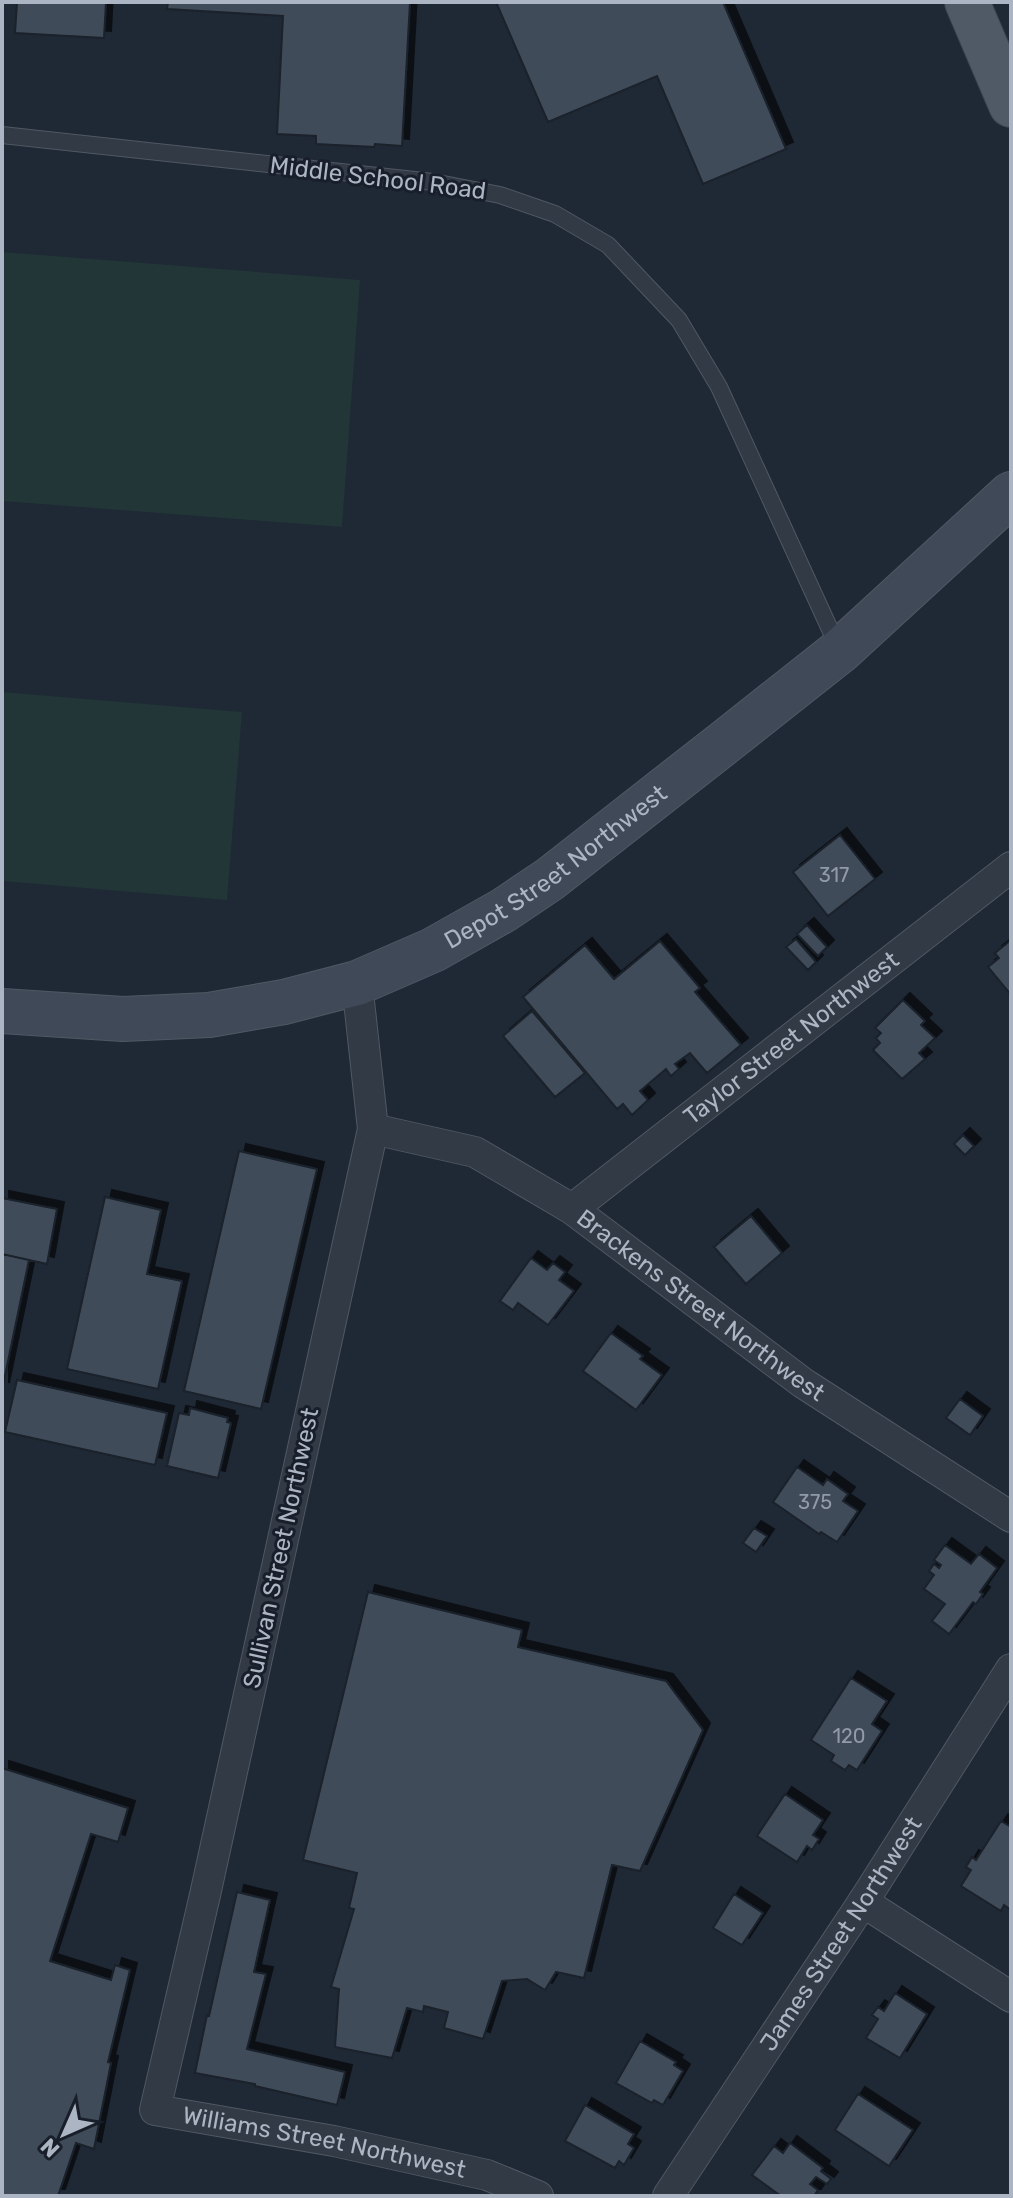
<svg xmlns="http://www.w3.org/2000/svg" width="1013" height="2198" font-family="Rubik,sans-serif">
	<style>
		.green { fill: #223537 }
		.building { fill: #404b5a; stroke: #1a212c; stroke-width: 2; filter: url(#shadow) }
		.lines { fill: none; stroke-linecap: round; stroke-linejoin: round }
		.lane-casing { stroke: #505864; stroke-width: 18 }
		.street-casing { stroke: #505864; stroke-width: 32 }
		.secondary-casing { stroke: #505864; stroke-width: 46 }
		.primary-casing { stroke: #3c434f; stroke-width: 46 }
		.lane { stroke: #323a45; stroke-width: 16 }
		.street { stroke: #323a45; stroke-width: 30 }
		.secondary { stroke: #404958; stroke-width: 44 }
		.primary { stroke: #505966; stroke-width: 44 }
		.labels { text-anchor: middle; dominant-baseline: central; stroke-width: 6; stroke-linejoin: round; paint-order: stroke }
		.number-label { font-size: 20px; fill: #919aa9 }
		.street-label { font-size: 24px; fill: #acb5c3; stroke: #181f2a }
	</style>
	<defs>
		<filter id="shadow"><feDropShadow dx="7" dy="-7" stdDeviation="0" flood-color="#0009"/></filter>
	</defs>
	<rect width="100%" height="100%" fill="#1f2835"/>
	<path class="green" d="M2,252L360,280L342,527L2,501Z
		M2,692L242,712L227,900L2,881Z"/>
	<path class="building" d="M17,2H106L104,38L15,33Z
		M168,2H410L402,146L375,144L374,147L316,144V136L277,134L283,16L167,9Z
		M496,2H723L786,149L703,184L657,76L548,122Z
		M840,835L875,879L828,916L793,872Z
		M807,925L827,947L818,956L797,934Z
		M796,939L816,962L808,970L786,947Z
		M1011,940V995L988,967L999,958L995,953Z
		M660,941L700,988L695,992L741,1045L707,1073L690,1053L675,1064L679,1069L671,1076L666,1069L640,1091L648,1100L632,1115L623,1104L617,1109L523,997L585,945L614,979Z
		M903,1000L925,1021L921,1025L935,1038L919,1053L925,1059L902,1079L873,1050L880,1043L876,1038L881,1033L875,1028Z
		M532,1011L585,1073L555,1097L503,1036Z
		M963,1135L974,1146L965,1155L954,1144Z
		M239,1151L317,1169L261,1409L184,1391Z
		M105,1197L161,1210L147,1274L182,1281L158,1389L67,1369Z
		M2,1198L57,1209L47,1264L2,1254Z
		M751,1216L782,1253L746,1284L714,1247Z
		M2,1254L29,1260L2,1390Z
		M531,1258L547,1270L553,1263L565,1272L559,1280L574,1291L548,1325L518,1303L513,1310L500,1301Z
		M611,1333L643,1356L640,1359L662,1375L636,1410L583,1371Z
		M17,1380L167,1413L155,1465L5,1432Z
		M960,1399L983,1416L970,1435L946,1418Z
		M190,1408L228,1418L227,1422L231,1423L218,1478L167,1466L179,1413L189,1415Z
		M797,1467L823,1485L827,1479L848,1494L843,1501L858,1511L837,1542L821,1532L819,1534L773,1502Z
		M754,1528L767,1536L756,1552L743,1543Z
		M945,1545L971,1564L979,1554L997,1568L980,1592L983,1594L976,1604L973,1602L949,1634L932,1621L945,1604L924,1589L934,1575L929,1571L934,1564L939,1568L941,1565L934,1560Z
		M368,1592L522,1630L518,1647L666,1681L703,1730L640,1871L612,1865L584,1978L556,1972L545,1990L527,1979L502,1981L483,2039L444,2028L448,2012L424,2006L423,2012L407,2008L392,2058L335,2047L339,1989L331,1987L354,1909L349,1908L357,1873L303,1860Z
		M851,1678L887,1701L872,1724L882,1731L857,1770L849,1765L845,1770L831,1761L834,1755L811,1740Z
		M2,1768L128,1808L118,1842L91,1834L50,1961L111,1980L115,1965L130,1970L108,2062L111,2063L94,2149L76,2143L58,2196H2Z
		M785,1794L823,1820L813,1835L819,1839L812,1850L807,1846L797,1862L757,1836Z
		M1001,1821L1011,1827V1910L1004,1905L1001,1911L961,1886L971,1870L966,1867L972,1857L976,1860Z
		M237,1892L270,1900L254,1972L266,1974L247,2049L345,2072L337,2105L255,2086V2084L195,2073L207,2015L209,2016Z
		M734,1894L763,1913L742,1945L713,1928Z
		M895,1993L927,2014L900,2058L866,2038L878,2019L872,2015L878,2007L884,2011Z
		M640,2041L676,2062L674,2065L683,2071L663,2105L654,2100L652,2103L616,2083Z
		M858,2094L913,2130L889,2166L835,2130Z
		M585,2105L634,2134L628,2144L634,2148L624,2165L619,2161L615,2168L565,2141Z
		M790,2143L823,2168L821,2171L831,2179L827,2184L816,2177L810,2184L818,2190L814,2196H781L752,2175L774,2146L783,2153Z"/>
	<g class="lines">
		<defs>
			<path id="lane" d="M2,135L433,182L500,195L555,214L608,245L679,320L719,387L839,649"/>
			<g id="street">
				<path id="s1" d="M357,983L373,1129L205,1895L155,2110L334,2141L487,2175L538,2196"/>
				<path id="s2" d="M373,1129L475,1152L572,1209L803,1383L1011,1517"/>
				<path id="s3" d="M572,1209L1011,867"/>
				<path d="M863,1902L1011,1997"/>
				<path id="s4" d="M668,2196L863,1902L1011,1669"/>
			</g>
			<g id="secondary">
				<path id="s5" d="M2,1011L123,1019L209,1015L284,1002L357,983L433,950L504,910L550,879L725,742L840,651L1011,494"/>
			</g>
			<path id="primary" d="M967,2L1011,105"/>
		</defs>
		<use href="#lane" class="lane-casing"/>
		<use href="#street" class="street-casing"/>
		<use href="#secondary" class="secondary-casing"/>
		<use href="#primary" class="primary-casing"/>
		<use href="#lane" class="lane"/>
		<use href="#street" class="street"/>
		<use href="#secondary" class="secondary"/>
		<use href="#primary" class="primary"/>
	</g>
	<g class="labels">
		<g class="number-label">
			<text x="834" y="875">317</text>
			<text x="815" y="1502">375</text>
			<text x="849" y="1736">120</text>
		</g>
		<g class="street-label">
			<text transform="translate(378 178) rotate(7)">Middle School Road</text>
			<text stroke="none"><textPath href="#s5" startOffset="590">Depot Street Northwest</textPath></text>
			<text stroke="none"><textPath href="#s3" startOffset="278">Taylor Street Northwest</textPath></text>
			<text stroke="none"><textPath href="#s2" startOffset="378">Brackens Street Northwest</textPath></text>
			<text transform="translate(281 1548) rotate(-78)">Sullivan Street Northwest</text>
			<text stroke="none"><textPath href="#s4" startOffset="314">James Street Northwest</textPath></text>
			<text stroke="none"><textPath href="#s1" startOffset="1324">Williams Street Northwest</textPath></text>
		</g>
	</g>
	<rect width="1013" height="2198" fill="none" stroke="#acb5c3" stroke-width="8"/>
	<g transform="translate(64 2134) rotate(225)" stroke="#181f2a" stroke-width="6" paint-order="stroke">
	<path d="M0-6L14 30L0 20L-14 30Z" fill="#acb5c3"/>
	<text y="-12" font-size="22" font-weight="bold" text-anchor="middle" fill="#acb5c3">N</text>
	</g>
</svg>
